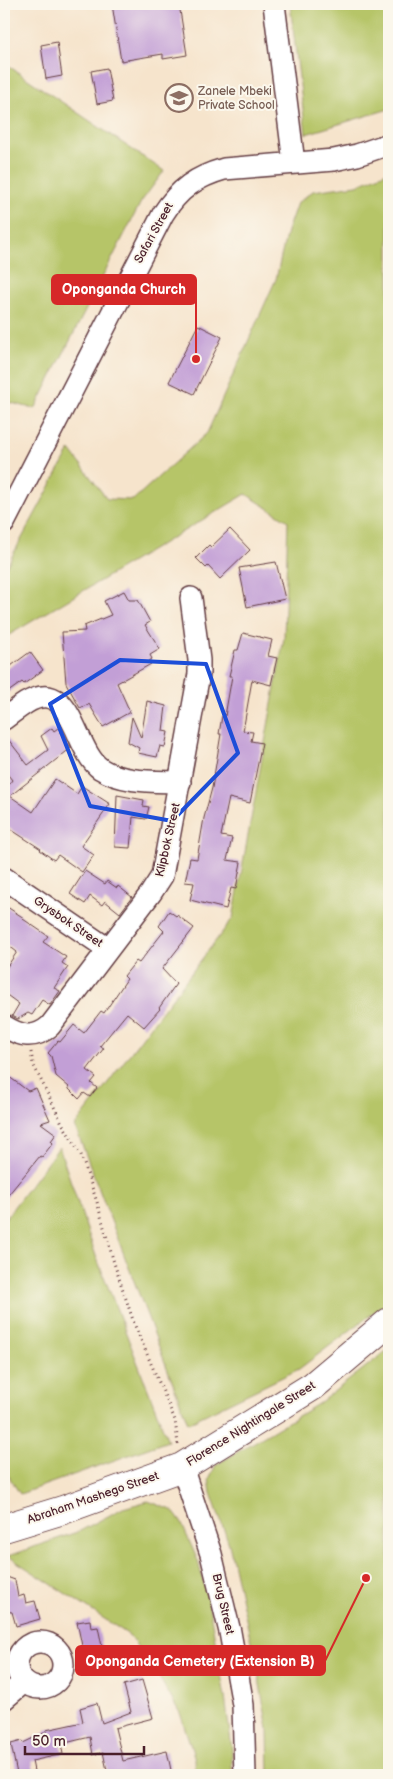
<svg xmlns="http://www.w3.org/2000/svg" width="393" height="1779" font-family="'Balsamiq Sans',sans-serif">
	<style>
		.green { fill: #b6c567; stroke: #807249 }
		.building { fill: #c29fd6 }
		.lines { fill: none; stroke-linecap: round; stroke-linejoin: round }
		.minor-casing { stroke: #643d43; stroke-width: 24 }
		.major-casing { stroke: #643d43; stroke-width: 30 }
		.path { stroke: #643d43; stroke-width: 3; stroke-dasharray: 1 4; stroke-linecap: butt }
		.minor { stroke: #fff; stroke-width: 21 }
		.major { stroke: #fff; stroke-width: 28 }
		.marked { fill: none; stroke: #1d4ed8; stroke-width: 4; stroke-linejoin: round }
		.labels { text-anchor: middle; dominant-baseline: central; stroke-width: 4; stroke-linejoin: round; paint-order: stroke }
		.education-label { font-size: 12px; fill: #785e54; stroke: #fbf7ec; text-anchor: start }
		.street-label { font-size: 12px; fill: #4a1f2b; stroke: #fbf7ec }
		.leader { fill: none; stroke: #d62828; stroke-width: 2 }
		.callout-dot { fill: #d62828; stroke: #fbf7ec; stroke-width: 2 }
		.callout { fill: #d62828; stroke: #d62828; stroke-width: 2 }
		.callout-label { font-size: 14px; text-anchor: middle; font-weight: bold; fill: #fff }
	</style>
	<rect width="100%" height="100%" fill="#fbf7ec"/>
	<filter id="ink" filterUnits="userSpaceOnUse"><feTurbulence type="fractalNoise" baseFrequency=".02" numOctaves="2"/><feDisplacementMap in="SourceGraphic" scale="10" xChannelSelector="R" yChannelSelector="G"/><feConvolveMatrix kernelMatrix="1 2 1 2 8 2 1 2 1" color-interpolation-filters="sRGB"/></filter>
	<filter id="wash" filterUnits="userSpaceOnUse"><feTurbulence type="fractalNoise" baseFrequency=".0096" numOctaves="4" result="noise"/><feDisplacementMap in="SourceGraphic" scale="20" xChannelSelector="R" yChannelSelector="G"/><feGaussianBlur stdDeviation="1.12" result="paint"/><feColorMatrix in="noise" values="0 0 0 0 0 0 0 0 0 0 0 0 0 0 0 0 0 1.4 0 .05"/><feComposite in="paint" operator="in"/></filter>
	<g filter="url(#wash)">
		<rect width="100%" height="100%" fill="#f6e4cc"/>
		<path class="green" d="M290,4H389V109L306,134Z
			M4,63L164,171L141,202L35,409L4,401Z
			M389,171V1301L299,1369L188,1423L75,1126L233,918L284,638L288,521L246,494L4,638V571L70,450L107,499L133,500L207,433L276,279L287,231L297,203L313,191L357,185Z
			M59,1147L96,1256L168,1441L20,1494L4,1469V1220Z
			M389,1349V1775H269L268,1729L257,1668L229,1544L211,1493L209,1479L216,1465L318,1404Z
			M148,1501L172,1510L181,1522L198,1561L208,1600L225,1697L232,1749V1775H196L195,1759L180,1713L157,1674L129,1635L8,1556L80,1531L123,1508Z"/>
		<g id="blocks">
			<path class="building" d="M112,4H179L187,55L163,59V54L121,61Z
				M57,42L62,76L46,79L41,45Z
				M107,68L113,101L97,104L91,71Z
				M198,325L222,337L194,394L169,382Z
				M230,529L250,550L220,579L208,566L206,568L196,558L209,545L211,547Z
				M276,562L285,599L247,607L239,568Z
				M124,591L129,600H138L150,622L145,625L160,649L150,655L152,659L149,661L151,664L117,683L130,712L103,727L89,704L80,708L66,683L62,632L85,631L84,626L111,615L104,601Z
				M243,633L272,640L268,656L277,658L271,685L252,680L243,731L253,732L251,741L262,743L250,803L229,798L221,836L232,838L227,860L241,862L236,889L231,888L226,909L190,900L194,883L185,882L190,858L197,859L204,818L212,788L221,734H219L222,716H225L232,676H229L235,650H238Z
				M30,652L43,670L24,684L22,682L4,695V671Z
				M147,701L166,706L163,731L168,732L165,747L160,746L157,757L138,753L139,748L128,742L132,717L141,738Z
				M52,728L54,731L58,728L71,748L10,796L33,812L55,779L77,794L82,786L110,804L81,846L94,855L82,872L58,855L54,860L40,850L41,849L4,825V791L12,780L4,770V734L28,765L48,750L41,736Z
				M117,795L144,800L143,806L149,807L146,819L133,817L130,848L115,847Z
				M85,871L105,884L107,881L117,888L118,886L132,897L120,913L105,901L102,905L90,896L85,904L70,894Z
				M4,905L24,918L23,919L48,936L43,942L66,957L62,963L68,967L54,988L60,991L50,1005L42,1000L32,1015L28,1013L18,1019L12,1016L19,1004L4,993V971L17,952L4,942Z
				M169,911L176,916L177,915L194,928L162,969L176,984L159,1008L160,1009L144,1027L127,1013L100,1046L104,1048L87,1070L96,1077L91,1083L97,1088L90,1097L84,1093L79,1099L69,1089V1087L56,1076L51,1056L48,1053L58,1041L60,1042L74,1025L84,1033L101,1011L104,1013L127,979L124,976L136,961L139,963L164,931L159,926Z
				M4,1073L28,1091L36,1088L50,1120L41,1123L56,1134L51,1141L53,1143L42,1157L40,1156L4,1200Z
				M4,1576L15,1580L18,1597L24,1595L26,1603L35,1601L40,1619L16,1626L12,1612L4,1611Z
				M90,1620L91,1628L98,1627L103,1651L97,1652L98,1657L85,1660L77,1622Z
				M142,1680L153,1718L115,1728L123,1761L167,1751L172,1775H108L103,1752L93,1755L90,1737L61,1744L63,1754L32,1761L34,1771L17,1774L11,1744L22,1741L23,1743L46,1732V1730L83,1722L80,1708L97,1703L102,1723L131,1712L124,1685Z"/>
		</g>
	</g>
	<g filter="url(#ink)">
		<use href="#blocks" fill-opacity="0" stroke="#643d43" stroke-width="1"/>
		<g class="lines">
			<defs>
				<path id="minor" d="M274,4L294,163
					M4,523L163,214C179,189 196,177 224,169L334,160L357,155L389,144
					M4,719C11,714 18,708 26,703C73,675 73,750 101,769C123,783 155,781 180,782
					M4,878L108,949
					M4,1026C20,1036 34,1040 50,1026L151,893L162,876L199,674V660L191,598
					M182,1467L211,1554L230,1632L243,1705L245,1775
					M17 1665a23 23 0 1 1 46 0a23 23 0 1 1-46 0Z
					M4,1699L24,1682"/>
				<path id="major" d="M4,1528L63,1510L182,1467L313,1386L389,1322"/>
			</defs>
			<use href="#minor" class="minor-casing"/>
			<use href="#major" class="major-casing"/>
			<path class="path" d="M31,1052L33,1064L62,1123L81,1155L97,1202L114,1263L135,1326L175,1420L178,1444"/>
			<use href="#minor" class="minor"/>
			<use href="#major" class="major"/>
		</g>
	</g>
	<path class="marked" d="M120,660L206,664L238,753L172,821L90,806L50,704Z"/>
	<defs>
		<symbol id="school-ring" viewBox="-11 -11 22 22"><circle r="9.5" fill="#fbf7ec" stroke="#8d6e63" stroke-width="1.5"/><path d="M0-5L7-2L0 1L-7-2ZM-4 1L0 2.5L4 1V4Q0 6-4 4Z" fill="#8d6e63"/></symbol>
	</defs>
	<g fill-rule="evenodd">
		<use href="#school-ring" x="163" y="82" width="32" height="32"/>
	</g>
	<g class="labels">
		<g class="education-label">
			<text x="198" y="91">Zanele Mbeki<tspan x="198" dy="14">Private School</tspan></text>
		</g>
		<g class="street-label">
			<text transform="translate(154 233) rotate(-61)">Safari Street</text>
			<text transform="translate(168 840) rotate(-77)">Klipbok Street</text>
			<text transform="translate(68 922) rotate(34)">Grysbok Street</text>
			<text transform="translate(251 1424) rotate(-32)">Florence Nightingale Street</text>
			<text transform="translate(93 1498) rotate(-19)">Abraham Mashego Street</text>
			<text transform="translate(223 1604) rotate(77)">Brug Street</text>
		</g>
	</g>
	<path class="leader" d="M196 359L196 289M366 1578L325 1661"/>
	<g class="callout-dot">
		<circle cx="196" cy="359" r="5"/>
		<circle cx="366" cy="1578" r="5"/>
	</g>
	<g class="callout">
		<rect x="52" y="275" width="144" height="29" rx="5"/>
		<rect x="76" y="1646" width="249" height="29" rx="5"/>
	</g>
	<g class="callout-label">
		<text x="124" y="294">Oponganda Church</text>
		<text x="200" y="1666">Oponganda Cemetery (Extension B)</text>
	</g>
	<rect width="393" height="1779" fill="none" stroke="#fbf7ec" stroke-width="20"/>
	<path d="M25 1746v8h119v-8" fill="none" stroke="#4a1f2b" stroke-width="2.5"/>
	<text x="32" y="1746" font-size="15" fill="#4a1f2b" stroke="#fbf7ec" stroke-width="4" paint-order="stroke">50 m</text>
</svg>
